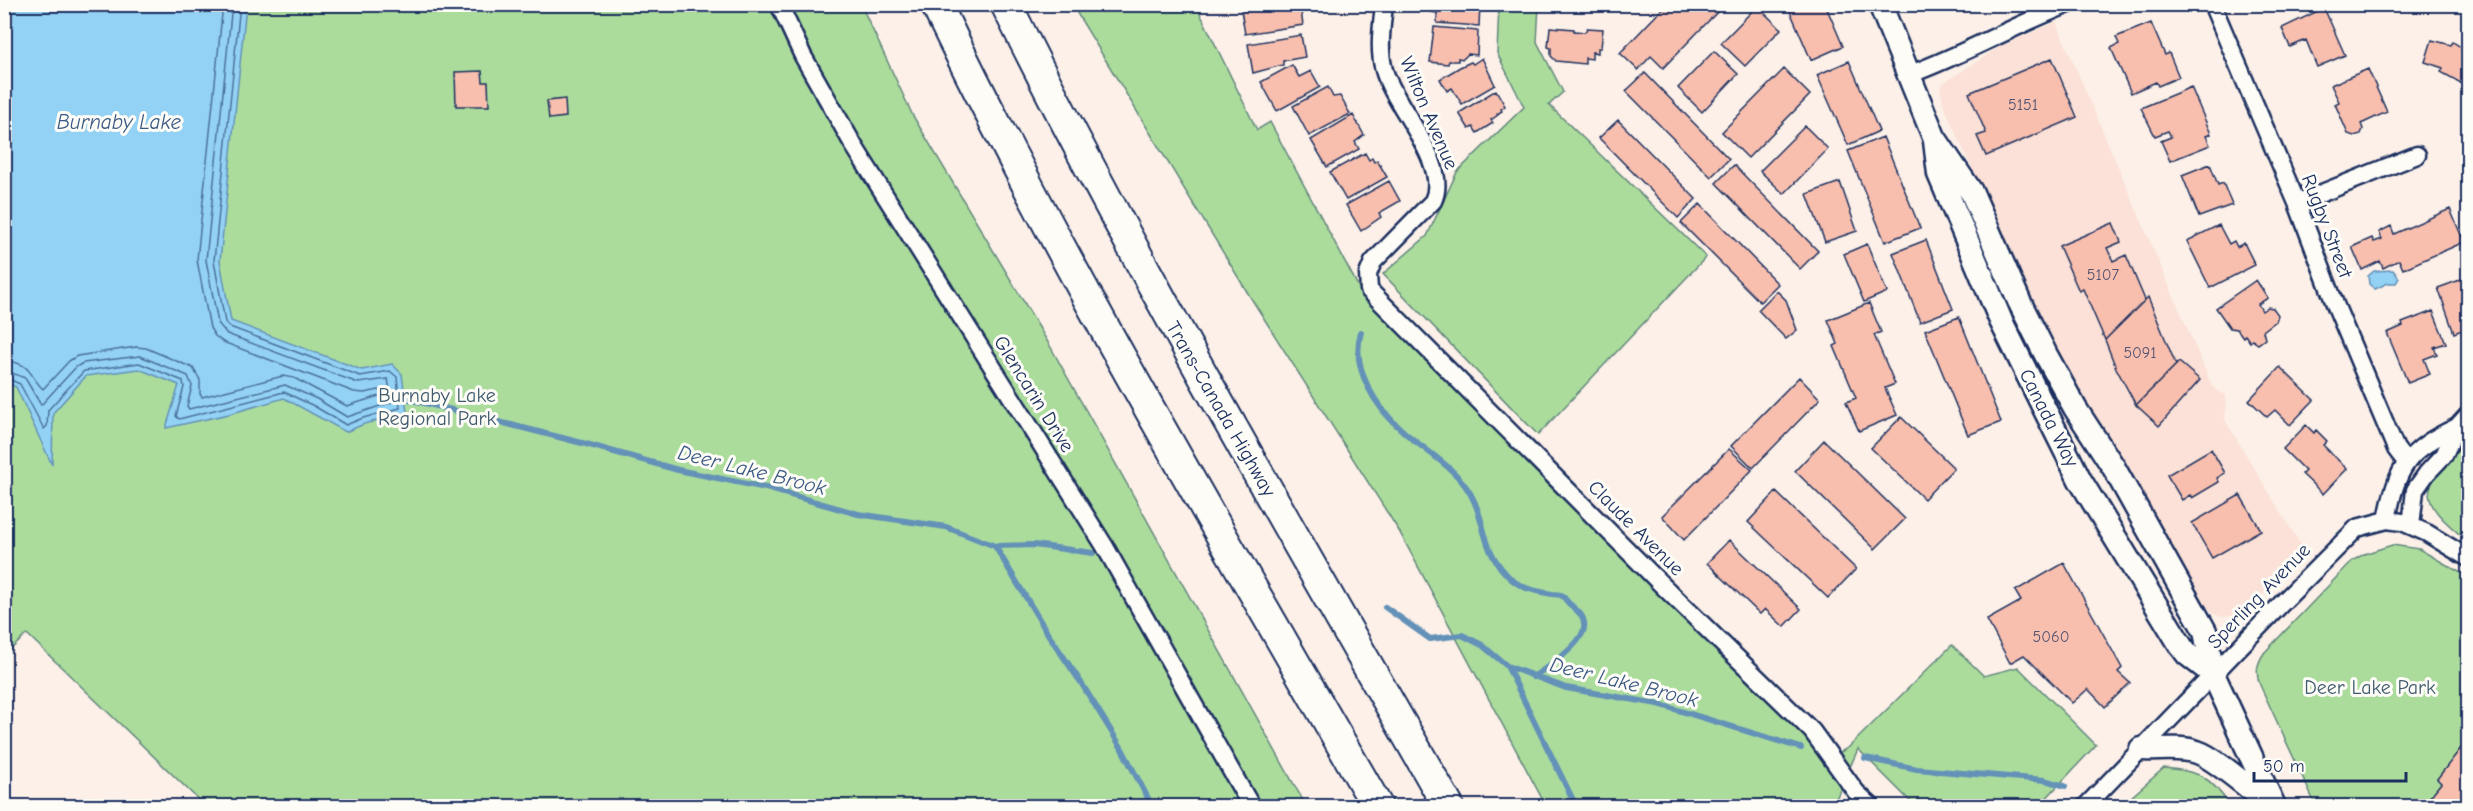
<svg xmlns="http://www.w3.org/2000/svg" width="2473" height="811" font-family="'Comic Neue',sans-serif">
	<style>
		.built { fill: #fbe1d7 }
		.green { fill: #abdc9c; stroke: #63867d; stroke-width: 1.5 }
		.water { fill: #93d2f4; stroke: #6391b8; stroke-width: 1.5 }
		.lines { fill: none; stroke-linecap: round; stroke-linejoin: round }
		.shore { stroke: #4b709a; stroke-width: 1.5 }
		.stream { stroke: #6391b8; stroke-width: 6 }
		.building { fill: #f8bfae; stroke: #1b2f5e; stroke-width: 1.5 }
		.street-casing { stroke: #1b2f5e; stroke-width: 21 }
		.secondary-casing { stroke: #1b2f5e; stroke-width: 27 }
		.highway-casing { stroke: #1b2f5e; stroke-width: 34 }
		.street { stroke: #fdfcf7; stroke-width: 16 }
		.secondary { stroke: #fdfcf7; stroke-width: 22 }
		.highway { stroke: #fdfcf7; stroke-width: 30 }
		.labels { text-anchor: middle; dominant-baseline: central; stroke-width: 6; stroke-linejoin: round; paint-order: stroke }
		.number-label { font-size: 16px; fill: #525372 }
		.street-label { font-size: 20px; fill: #1b2f5e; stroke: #fdfcf7 }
		.park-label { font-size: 20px; fill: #3f5a6e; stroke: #fdfcf7 }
		.water-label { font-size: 21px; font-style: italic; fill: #395884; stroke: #fdfcf7 }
	</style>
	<rect width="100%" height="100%" fill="#fcf0e8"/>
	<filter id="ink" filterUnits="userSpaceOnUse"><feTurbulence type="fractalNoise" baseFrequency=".0167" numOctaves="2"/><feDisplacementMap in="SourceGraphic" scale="12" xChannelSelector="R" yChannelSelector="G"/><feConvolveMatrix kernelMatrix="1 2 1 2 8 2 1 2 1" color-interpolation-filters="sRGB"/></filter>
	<g filter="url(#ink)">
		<path class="built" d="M2056,22L2212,386L2218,392L2226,395L2225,420L2305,552L2251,607L2240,615L2222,617L2212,613L2204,604L2077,387L2015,265L1944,106L1940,88L1945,82L2001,46Z"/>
		<path class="green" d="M5,5H861L913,116L1049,344L1306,806H205L27,634L5,655Z
			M1072,5H1196L1257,130L1270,122L1365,299L1829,759L1849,747L1952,645L1984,676L2018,667L2096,745L2039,806H1915L1858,749L1833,806H1546L1399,531L1249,295Z
			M1499,5H1539L1537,42L1563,92L1549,105L1706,257L1538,435L1383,274L1427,236L1457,172L1524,107L1497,53Z
			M2468,440V541C2409,494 2424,488 2468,440Z
			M2392,545L2419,549L2468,577V806H2316L2260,685C2255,672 2257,664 2264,653L2352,561L2364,554Z
			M2164,768C2200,771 2211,777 2230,806H2121Z"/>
		<path class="water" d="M5,4L246,5L220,261L231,321L362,370L392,364L402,374L407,413L364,424L346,432L284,398L229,414L166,428L179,385L139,369L86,376L53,413L52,465L16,387L5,382Z
			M2393,270L2399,278L2396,283H2388L2375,289L2369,284L2368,276L2374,271Z"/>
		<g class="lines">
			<path class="shore" d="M4,361C32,362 29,376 43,389L69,361L77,356L136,347L146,348L193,368L200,380V394L202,397L283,376L294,378L347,406L382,395L379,390L364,393L354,392L223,342L215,336L210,328L197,260L223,4
				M4,370L25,378L41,405L76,367L83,363L140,356L188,376L192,386L187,406L189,409L285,385L317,399L347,417L392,402L388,379L358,383L227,334L218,323L206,260L232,4
				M4,377L20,384L44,429L47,426L48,410L84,371L139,363L183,381L184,387L176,416L179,419L284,392L314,406L346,425L363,418L400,408L397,377L390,371L360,376L230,327L225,322L214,261L240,4"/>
			<path class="stream" d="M1361,332C1350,368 1376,408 1403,431C1425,451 1455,467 1470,493C1487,522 1480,547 1507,575C1520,589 1535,591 1552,594C1553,594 1561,595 1561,595C1565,597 1567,603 1571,605C1577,611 1583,614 1584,623C1588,641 1547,668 1533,677
				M397,396L586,444L678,470L766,488L858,514L946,527L995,546L1034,545L1093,553
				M995,546L1048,634L1080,681L1121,747L1152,806
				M1385,607L1430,639L1462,635L1482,645L1507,666L1566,688L1658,704L1801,748
				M1507,666L1576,806
				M1865,758L1917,769L2045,780L2065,786"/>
		</g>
		<path class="building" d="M1240,4H1284V8L1300,5L1303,25L1245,34Z
			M1432,4H1480L1479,26L1437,23V13L1431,12Z
			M1667,4H1725L1663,68L1651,56L1638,70L1620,53Z
			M1787,4H1825L1843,46L1811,60Z
			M1757,6L1781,29L1745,66L1721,43Z
			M2324,8L2345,55L2317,67L2306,40L2290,47L2282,28Z
			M2151,23L2165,55L2169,53L2179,77L2158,86L2156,82L2131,93L2111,48L2119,44L2116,37Z
			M1434,27L1478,31L1477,55L1468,54L1463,59L1458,58V61H1449L1448,64L1430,62Z
			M1550,27L1574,29V31L1585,32L1587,28L1603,29L1601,48H1598V53L1592,52V59L1585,58V64L1556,61L1551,56V48L1548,47Z
			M1301,35L1305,57L1283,61V65L1253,73L1248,44Z
			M2432,40L2451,45L2453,42L2468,52V87L2441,72L2443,68L2425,62Z
			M1714,51L1738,74L1702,112L1678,88Z
			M1482,58L1495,85L1462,104L1452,88L1447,91L1440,79L1460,67L1471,62L1473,64Z
			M2052,58L2077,117L1986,156L1977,136L1986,133L1969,93Z
			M1849,61L1879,131L1848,145L1817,75Z
			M1292,65L1299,77L1311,71L1320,87L1277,111L1261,82Z
			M1784,69L1810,95L1748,158L1722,132Z
			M2368,69L2387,112L2361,124L2363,129L2361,134L2354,136L2348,134L2335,104L2339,102L2331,85Z
			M482,71L483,82H488L489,106H456L455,72Z
			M1645,73L1729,159L1711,177L1626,91Z
			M1328,87L1333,97L1340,96L1350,114L1309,136L1293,106Z
			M2191,87L2211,134L2206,136L2210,145L2170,161L2161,141L2171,137L2168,131L2155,136L2141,108Z
			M1496,90L1505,106L1501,109L1502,111L1497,114L1498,115L1491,120L1493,123L1477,133L1473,127L1469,129L1459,113Z
			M565,99L566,117L549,119L547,101Z
			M1353,115L1364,135L1355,142L1359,149L1327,167L1311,140Z
			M1618,120L1696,199L1678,218L1599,138Z
			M1805,126L1828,149L1784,194L1760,171Z
			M1883,137L1920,228L1885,242L1848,151Z
			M1365,153L1369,160L1372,158L1374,162L1377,160L1387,177L1346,200L1330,172Z
			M2210,164L2218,185L2223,183L2232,205L2199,217L2182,175Z
			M1734,165L1818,251L1800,269L1716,183Z
			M1389,181L1400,201L1379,213L1381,217L1361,231L1346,205Z
			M1840,182L1857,231L1825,242L1807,194Z
			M1700,204L1778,284L1760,302L1681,223Z
			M2450,209L2464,242L2403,269L2399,260L2383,268L2380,261L2362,270L2352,247L2372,238L2374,242L2382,239L2379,232L2391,226L2394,234Z
			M2113,223L2121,242L2107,248L2113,261L2126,255L2145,300L2105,340L2083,289L2079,291L2059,246Z
			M2219,225L2229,244L2234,241L2237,247L2244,243L2255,265L2210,288L2187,241Z
			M1926,240L1953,309L1920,322L1893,253Z
			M1867,244L1887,292L1864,302L1844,254Z
			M2468,277V328L2454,333L2438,288Z
			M2256,280L2268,298L2258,304L2262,311L2268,307L2273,308L2278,315L2276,321L2263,331L2265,339L2258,344L2252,340L2250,342L2245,335L2243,337L2237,329L2230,328L2216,308Z
			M1777,291L1786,300L1797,330L1786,339L1758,310Z
			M2148,297L2176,365L2136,405L2116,368L2105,340Z
			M1869,303L1881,332L1874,335L1895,384L1885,388L1897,415L1859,431L1846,402L1856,398L1834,346L1838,344L1828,320Z
			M2433,311L2446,343L2434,347L2437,354L2424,359L2430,374L2408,383L2387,333L2403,326L2402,323Z
			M1959,317L2001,422L1968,435L1925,330Z
			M2179,362L2200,380L2159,426L2136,405Z
			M2280,367L2314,400L2290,425L2275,410L2267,417L2249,400Z
			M1799,377L1820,399L1753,468L1731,446Z
			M1901,417L1954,468L1924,499L1871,448Z
			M2306,425L2314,433L2316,430L2327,441L2323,445L2347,469L2323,494L2302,474L2305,471L2283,449Z
			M1824,440L1905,519L1875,549L1795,471Z
			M1729,449L1752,470L1684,540L1662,516Z
			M2211,449L2225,473L2217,478L2219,482L2192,498L2190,495L2182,500L2167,475Z
			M1776,492L1856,569L1828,598L1748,522Z
			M2240,495L2261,530L2212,558L2192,523Z
			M1729,540L1801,609L1784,627L1765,609L1760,614L1707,563Z
			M2064,563L2122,668L2118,672L2130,683L2105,707L2088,689L2072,703L2024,655L2010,663L1987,620L2021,601L2015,591Z
			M2468,739V806H2427L2425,803L2441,783L2437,779Z"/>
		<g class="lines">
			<defs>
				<path id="street" d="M779,4L803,56L854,146L1104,545L1251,806
					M1384,4C1382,26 1378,49 1384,70C1394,107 1451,164 1433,201L1373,262L1368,274L1369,290L1665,588L1812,731L1856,792L1871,806
					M2212,4L2297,203L2335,304L2396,449L2406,462
					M1911,74C1965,54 2015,25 2069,4
					M2297,203L2417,155
					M2387,520C2397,467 2407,450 2457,427
					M2411,526L2415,490L2427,473L2444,455L2457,427L2468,415
					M2086,806L2286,599L2357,528L2387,520L2402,522L2427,533L2468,558"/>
				<path id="secondary" d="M1880,4L1934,137L1972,193L2019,301L2046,355L2075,408L2114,468L2205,631L2213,674L2274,806
					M1935,141L1939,174L2001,321L2041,402L2080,480L2181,646L2187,654L2213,674
					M2141,749C2158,750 2180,746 2197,752C2216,758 2254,793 2272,806"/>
				<path id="highway" d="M936,4C1069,280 1226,542 1377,806
					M1006,4C1142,278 1297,541 1448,806"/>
			</defs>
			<use href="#street" class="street-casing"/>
			<use href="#secondary" class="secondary-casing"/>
			<use href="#highway" class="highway-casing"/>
			<use href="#street" class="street"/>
			<use href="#secondary" class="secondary"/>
			<use href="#highway" class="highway"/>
		</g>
	</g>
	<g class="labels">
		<g class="number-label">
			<text x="2023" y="105">5151</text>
			<text x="2103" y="275">5107</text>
			<text x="2140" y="353">5091</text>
			<text x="2051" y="637">5060</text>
		</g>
		<g class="street-label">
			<text transform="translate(1429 113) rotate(67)">Wilton Avenue</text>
			<text transform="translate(2327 226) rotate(69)">Rugby Street</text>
			<text transform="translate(1034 394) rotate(58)">Glencarin Drive</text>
			<text transform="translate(1221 409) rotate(60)">Trans-Canada Highway</text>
			<text transform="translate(2049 418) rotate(63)">Canada Way</text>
			<text transform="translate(1636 528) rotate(45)">Claude Avenue</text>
			<text transform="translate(2259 596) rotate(-46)">Sperling Avenue</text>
		</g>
		<g class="park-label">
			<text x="437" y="395">Burnaby Lake<tspan x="437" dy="23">Regional Park</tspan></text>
			<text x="2370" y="687">Deer Lake Park</text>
		</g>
		<g class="water-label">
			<text x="119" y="122">Burnaby Lake</text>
			<text transform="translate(752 470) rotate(14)">Deer Lake Brook</text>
			<text transform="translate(1624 682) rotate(14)">Deer Lake Brook</text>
		</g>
	</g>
	<rect width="2473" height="811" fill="none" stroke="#fdfcf7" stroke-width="24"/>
	<rect x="12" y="12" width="2449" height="787" fill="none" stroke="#1b2f5e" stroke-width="2" filter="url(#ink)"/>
	<path d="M2254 772v9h152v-9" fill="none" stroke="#1b2f5e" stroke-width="3"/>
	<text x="2263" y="772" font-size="18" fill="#1b2f5e" stroke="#fdfcf7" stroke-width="4.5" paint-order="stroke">50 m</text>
</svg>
